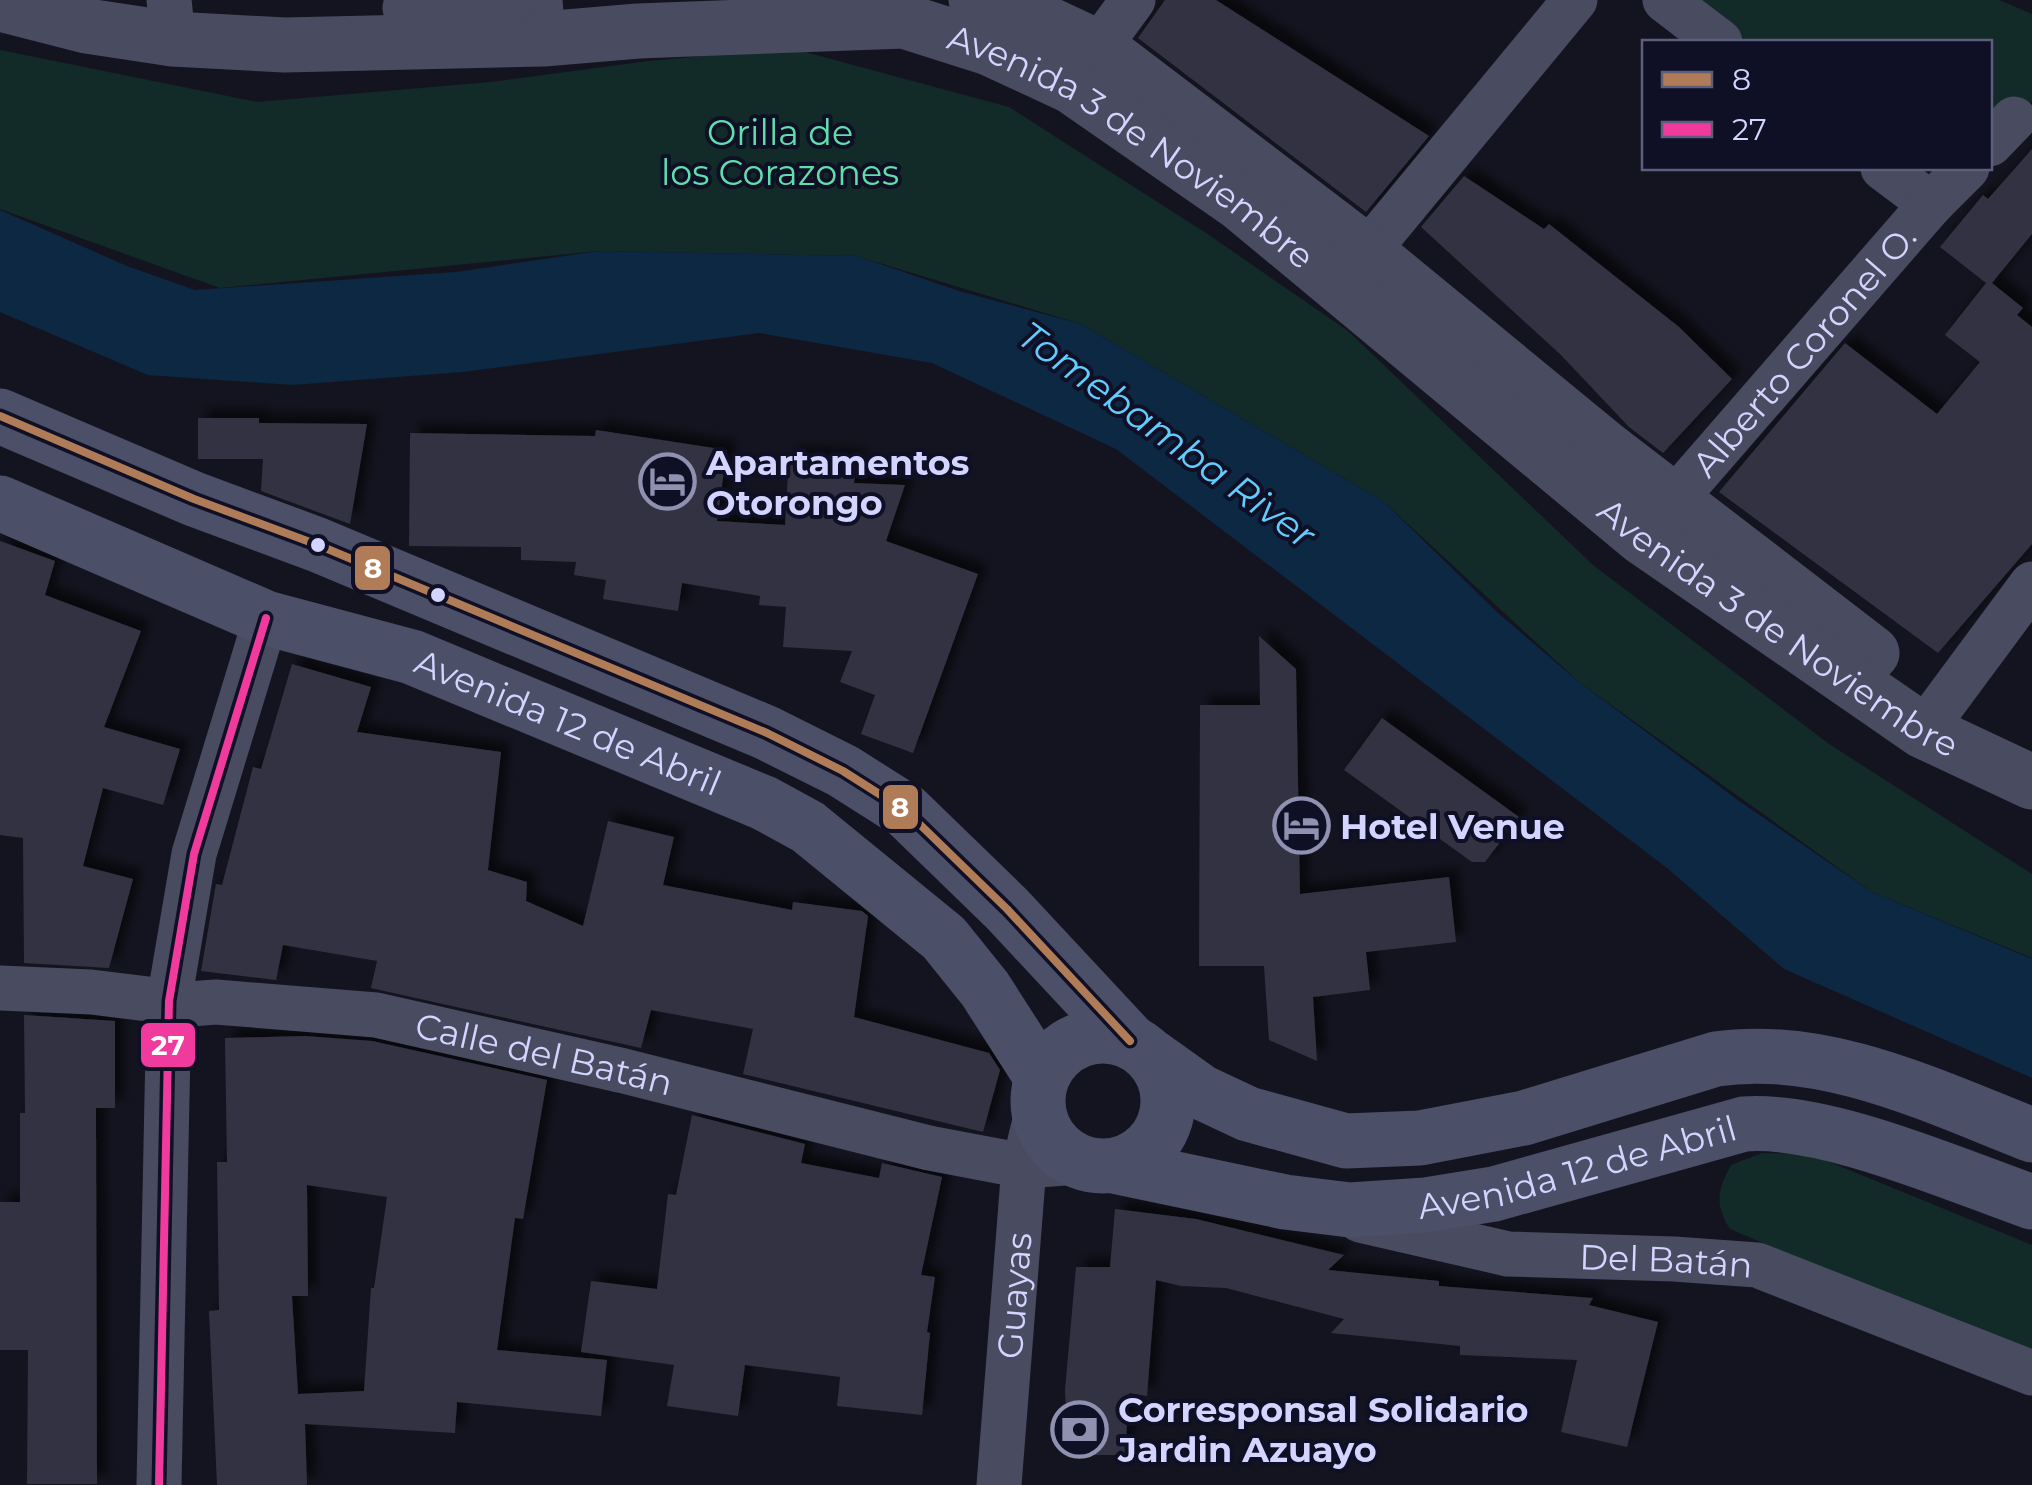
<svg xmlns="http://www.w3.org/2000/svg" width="2032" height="1485" font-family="Montserrat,sans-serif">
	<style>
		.green { fill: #122b28 }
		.water { fill: #0d2843 }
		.building { fill: #323242; fill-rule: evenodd; filter: url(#shadow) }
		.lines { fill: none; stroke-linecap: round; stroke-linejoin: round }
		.minor { stroke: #494b60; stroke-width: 45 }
		.tertiary { stroke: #494b60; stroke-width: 55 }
		.secondary { stroke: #4b4f67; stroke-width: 55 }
		.bus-1-casing { stroke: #0f0f25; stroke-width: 15 }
		.bus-2-casing { stroke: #0f0f25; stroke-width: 15 }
		.bus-1 { stroke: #b07c57; stroke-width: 8 }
		.bus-2 { stroke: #f13a9d; stroke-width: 8 }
		.bus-dot { fill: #d3d4ff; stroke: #0f0f25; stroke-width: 4 }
		.labels { text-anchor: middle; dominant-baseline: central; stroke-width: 8; stroke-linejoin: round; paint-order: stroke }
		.park-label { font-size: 35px; fill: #5edfac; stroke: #0f0f25 }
		.street-label { font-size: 35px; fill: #d3d4ff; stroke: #0f0f25 }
		.poi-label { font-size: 35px; font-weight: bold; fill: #d3d4ff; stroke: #0f0f25; text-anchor: start }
		.water-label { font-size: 38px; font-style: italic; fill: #61ccfe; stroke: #0f0f25 }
		.line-badge { stroke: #0f0f25; stroke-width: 4 }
		.badge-label { font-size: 28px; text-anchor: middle; font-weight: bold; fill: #fff }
	</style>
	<defs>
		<filter id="shadow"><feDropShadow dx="9" dy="-9" stdDeviation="5" flood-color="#0009"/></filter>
	</defs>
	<rect width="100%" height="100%" fill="#141420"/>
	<path class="green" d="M1695,0H1999L2032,14V101L1990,143V42H1747Z
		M790,48L1009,107L1209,235L1348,331L1593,565L1829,744L2032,874V958L1872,892L1579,682L1383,501L1081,324L856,256L599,251L220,288L0,209V50L257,102L491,82L649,61Z
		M1762,1153L1810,1154L2032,1245V1358L1730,1229C1714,1204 1718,1189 1731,1165Z"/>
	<path class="water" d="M0,210L127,266L195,290L456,272L599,251L857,256L959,291L1081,324L1383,501L1498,613L1579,682L1739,801L1872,892L2032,959V1078L1784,969L1667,868L1116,449L932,363L759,333L463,372L292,385L148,375L0,312Z"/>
	<path class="building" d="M1165,0H1216L1429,136L1366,212L1138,38Z
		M2032,149V234L1992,283L2023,308L2017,315L2032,327V544L1938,653L1719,492L1845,343L1937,414L1980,362L1945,335L1986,283L1940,247L1983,195L1988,199Z
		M1464,176L1544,229L1549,224L1679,327L1732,379L1663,453L1629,427L1561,355L1421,227Z
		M198,418H259V423L367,424L350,524L261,491L263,459H198Z
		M596,430L727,450L717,521L785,525L789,456L857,458L854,483L905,485L886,541L978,574L913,753L861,734L875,695L840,682L852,651L783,647L786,607L759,605L760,596L682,583L678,611L603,599L606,580L574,575L576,562L521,560V547L409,546L410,433L595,436Z
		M0,541L55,561L45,595L141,631L104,727L180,749L163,805L103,788L83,866L133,879L109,968L24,963L23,838L0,835Z
		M1259,636L1296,669L1300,894L1449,877L1456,942L1366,952L1370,990L1313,997L1317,1061L1269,1040L1264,966H1199L1200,705H1260Z
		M292,664L371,687L357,732L501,752L488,870L527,882L526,901L583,926L608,821L674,837L663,885L792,910L793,902L862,911L868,916L854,1017L989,1053L1000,1070L983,1132L743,1074L753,1029L651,1010L641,1048L371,988L377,961L283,945L276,980L201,971L216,884L222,885L253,767L261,769Z
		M1382,718L1519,817L1485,862H1472L1344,770Z
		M24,1015L115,1021V1108H96L97,1484H27L28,1350H0V1202H20V1113H25Z
		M305,1036L372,1041L547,1080L523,1219L515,1218L497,1350L607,1360L601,1416L457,1402L455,1433L305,1424L307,1485H217L209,1311L219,1310L217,1162H227L225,1038ZM307,1185L387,1197L374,1288H371L364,1391L298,1394L292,1296H308Z
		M692,1115L805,1144L801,1163L879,1178L882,1163L942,1177L921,1275L935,1277L927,1332L930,1333L922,1415L837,1406L840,1377L745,1365L738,1416L667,1406L674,1365L581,1352L591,1281L657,1289L668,1194L676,1195Z
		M1115,1209L1196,1219L1344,1255L1328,1270L1439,1281V1286L1593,1298L1589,1305L1658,1322L1627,1447L1561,1432L1577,1360L1460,1355V1346L1331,1333L1344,1319L1226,1288L1181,1286L1156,1280L1147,1396L1129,1393L1125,1455H1068L1065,1390L1076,1267H1110Z"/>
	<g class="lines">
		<g class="minor">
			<path d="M169,0L173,39"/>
			<path d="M540,0L543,39"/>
			<path d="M1665,0L1720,42"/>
			<path d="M1078,75L1133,0"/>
			<path d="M1990,144L2014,119"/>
			<path d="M1883,168L1931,204"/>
			<path d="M1346,277L1575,0"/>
			<path id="s1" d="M1653,524L1931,204L1967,168"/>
			<path d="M1923,731L2032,584"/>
			<path id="s2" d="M0,988L91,992L189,1004L216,1002L376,1015L624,1071L929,1148L1024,1166L1079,1162"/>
			<path id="s3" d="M1360,1220L1508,1254L1674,1259L1757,1265L2032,1373"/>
			<path d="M159,1485L169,1001L194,854L266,618"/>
			<path id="s4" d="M999,1485L1024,1166L1038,1108"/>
		</g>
		<g class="tertiary">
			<path d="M976,0L1050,25L1099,48L1368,253L1604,447L1872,653"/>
			<path id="s5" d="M0,4L87,26L173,39L285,45L543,39L638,31L904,21L989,48L1071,86L1241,204L1642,537L1923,731L2032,782"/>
			<path d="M410,8L507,0"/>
		</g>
		<g class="secondary">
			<path d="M0,416L194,499L318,545L767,733L843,771L906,811L1007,909L1130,1041"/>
			<path id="s6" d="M0,503L266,618L412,657L764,803L808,827L944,938L985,989L1042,1078"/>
			<circle cx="1103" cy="1101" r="65"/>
			<path d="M1152,1057L1201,1092L1248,1114L1346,1141L1420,1138L1524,1118L1716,1059C1825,1043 1932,1096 2032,1135"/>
			<path id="s7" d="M1114,1166L1285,1202L1350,1210L1426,1205L1494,1194L1744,1124C1826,1118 1952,1174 2032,1202"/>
		</g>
		<defs>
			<path id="bus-1" d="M0,416L194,499L318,545L767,733L843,771L906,811L1007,909L1130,1041"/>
			<path id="bus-2" d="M159,1485L169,1001L194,854L266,618"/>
		</defs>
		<use href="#bus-1" class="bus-1-casing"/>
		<use href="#bus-2" class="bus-2-casing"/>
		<use href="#bus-1" class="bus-1"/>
		<use href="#bus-2" class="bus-2"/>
	</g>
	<defs>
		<symbol id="hotel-ring" viewBox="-11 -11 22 22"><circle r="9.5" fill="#0f0f25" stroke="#9091b1" stroke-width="1.5"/><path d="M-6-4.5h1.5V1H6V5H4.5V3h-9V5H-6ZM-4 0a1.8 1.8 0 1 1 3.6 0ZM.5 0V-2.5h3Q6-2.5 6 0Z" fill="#9091b1"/></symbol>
		<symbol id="bank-ring" viewBox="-11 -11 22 22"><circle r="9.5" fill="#0f0f25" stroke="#9091b1" stroke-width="1.5"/><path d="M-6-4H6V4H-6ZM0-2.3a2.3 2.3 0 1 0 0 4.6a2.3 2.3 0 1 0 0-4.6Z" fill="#9091b1"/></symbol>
	</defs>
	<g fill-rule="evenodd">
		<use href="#hotel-ring" x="636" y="450" width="63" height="63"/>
		<use href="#hotel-ring" x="1270" y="794" width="63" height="63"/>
		<use href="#bank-ring" x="1048" y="1398" width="63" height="63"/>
	</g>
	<g class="bus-dot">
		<circle cx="318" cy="545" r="9"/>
		<circle cx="438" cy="595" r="9"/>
	</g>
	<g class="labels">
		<g class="park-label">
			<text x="780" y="132">Orilla de<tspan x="780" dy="40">los Corazones</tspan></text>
		</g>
		<g class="street-label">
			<text stroke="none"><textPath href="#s5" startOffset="1170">Avenida 3 de Noviembre</textPath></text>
			<text stroke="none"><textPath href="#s1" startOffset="230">Alberto Coronel O.</textPath></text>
			<text stroke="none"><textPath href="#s5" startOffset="1980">Avenida 3 de Noviembre</textPath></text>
			<text stroke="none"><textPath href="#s6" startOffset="610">Avenida 12 de Abril</textPath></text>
			<text stroke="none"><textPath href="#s2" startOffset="550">Calle del Batán</textPath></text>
			<text stroke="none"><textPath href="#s7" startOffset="472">Avenida 12 de Abril</textPath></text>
			<text stroke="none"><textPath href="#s3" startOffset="310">Del Batán</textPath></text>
			<text stroke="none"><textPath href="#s4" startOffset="190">Guayas</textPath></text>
		</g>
		<g class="poi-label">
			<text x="706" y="462">Apartamentos<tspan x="706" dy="40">Otorongo</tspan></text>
			<text x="1340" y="826">Hotel Venue</text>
			<text x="1118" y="1409">Corresponsal Solidario<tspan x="1118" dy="40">Jardin Azuayo</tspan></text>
		</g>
		<g class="water-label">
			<text transform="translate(1167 435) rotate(36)">Tomebamba River</text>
		</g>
	</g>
	<g class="line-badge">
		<rect x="353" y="544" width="39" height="48" rx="10" fill="#b07c57"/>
		<rect x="881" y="783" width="39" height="48" rx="10" fill="#b07c57"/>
		<rect x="139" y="1021" width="58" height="48" rx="10" fill="#f13a9d"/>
	</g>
	<g class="badge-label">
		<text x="373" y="578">8</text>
		<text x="900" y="817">8</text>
		<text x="168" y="1055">27</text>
	</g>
	<rect x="1642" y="40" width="350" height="130" fill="#0f0f25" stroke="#5d5e7c" stroke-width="2.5"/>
	<rect x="1662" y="72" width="50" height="15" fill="#b07c57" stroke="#5d5e7c" stroke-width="2.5"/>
	<text x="1732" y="90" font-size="30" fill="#d3d4ff">8</text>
	<rect x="1662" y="122" width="50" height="15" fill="#f13a9d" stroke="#5d5e7c" stroke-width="2.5"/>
	<text x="1732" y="140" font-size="30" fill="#d3d4ff">27</text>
</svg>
